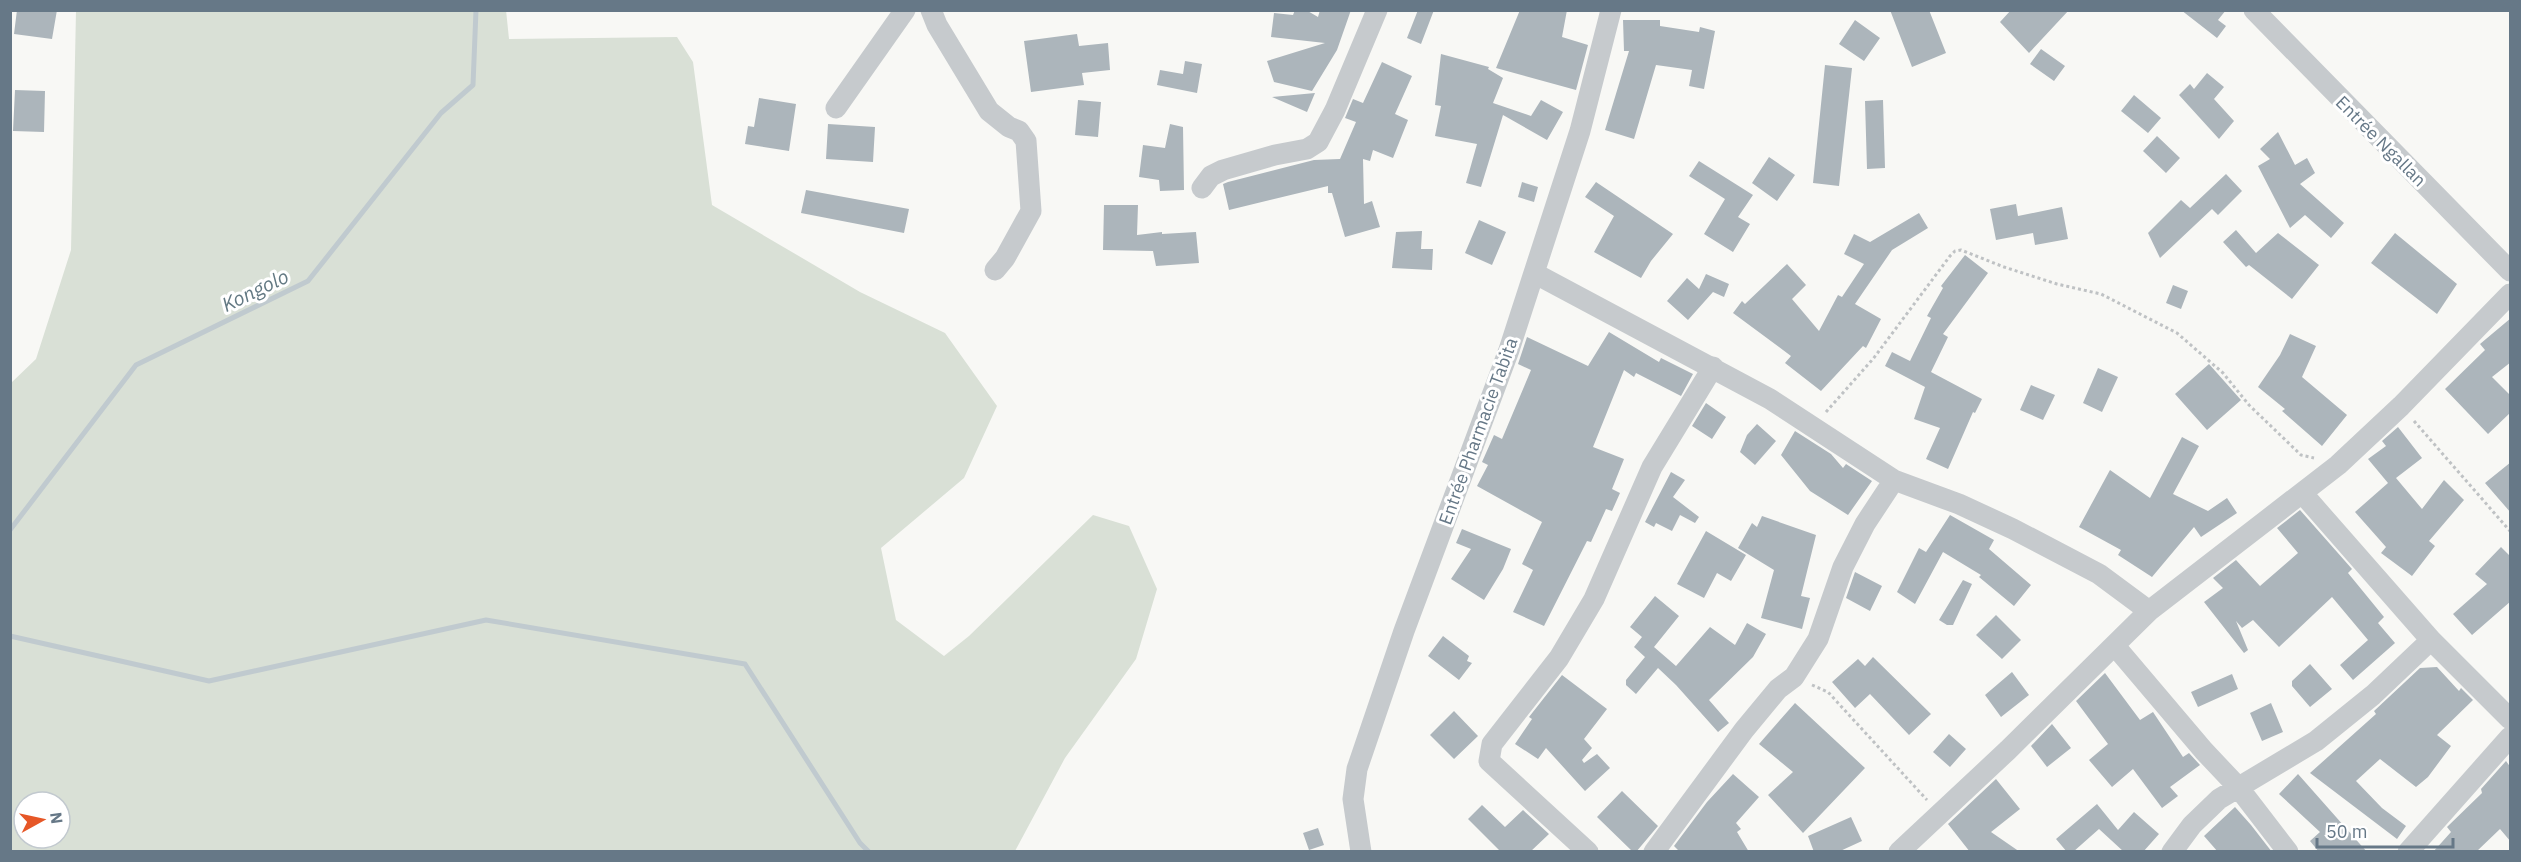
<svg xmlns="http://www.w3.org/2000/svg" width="2521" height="862" font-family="'IBM Plex Sans',sans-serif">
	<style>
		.green { fill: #d9e0d6; fill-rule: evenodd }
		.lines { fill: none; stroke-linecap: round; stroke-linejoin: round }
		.stream { stroke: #c0cacf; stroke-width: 5 }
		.building { fill: #acb5bb }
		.path { stroke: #bfc2c4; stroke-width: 3; stroke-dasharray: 3 3; stroke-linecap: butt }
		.street { stroke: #c6cacd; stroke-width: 21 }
		.labels { text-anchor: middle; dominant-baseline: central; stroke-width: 6; stroke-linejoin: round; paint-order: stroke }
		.street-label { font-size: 18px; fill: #667887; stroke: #fff }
		.water-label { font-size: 20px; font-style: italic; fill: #637983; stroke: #fff }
	</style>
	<rect width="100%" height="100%" fill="#f8f8f5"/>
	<path class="green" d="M506,10L509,39L677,37L693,62L712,205L860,292L945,333L997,406L964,478L881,548L896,620L944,656L969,636L1093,515L1129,526L1157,589L1136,659L1065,758L1015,851H11V383L36,359L71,250L76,11ZM24,802H60V838H24Z"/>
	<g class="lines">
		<path class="stream" d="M10,530L136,365L308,281L441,113L473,85L476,10
			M10,636L209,681L486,620L745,664L860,843L869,852"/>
	</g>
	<path class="building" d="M17,10H57L52,39L14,34Z
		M1295,10H1306L1318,17L1320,10H1351L1337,50L1312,91L1274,82L1267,61L1325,43L1271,37L1274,13L1293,15Z
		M1418,10H1434L1421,44L1407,38Z
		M1520,10H1567L1562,37L1588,45L1576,90L1496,68Z
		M1890,10H1929L1946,53L1912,67Z
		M2011,10H2069L2029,53L2000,22Z
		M2181,10H2226L2218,20L2226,26L2217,38Z
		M1623,20H1660V26L1699,32L1700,27L1715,31L1704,89L1689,86L1692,70L1656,65L1634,139L1605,130L1629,51H1624Z
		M1855,20L1880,38L1864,61L1839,44Z
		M1077,34L1079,46L1108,43L1110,70L1082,73L1084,85L1031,92L1024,41Z
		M2041,49L2065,66L2054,81L2030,64Z
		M1441,54L1489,67L1488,69L1503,78L1493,103L1531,116L1541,100L1563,112L1547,140L1503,115L1481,187L1466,183L1477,144L1435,136L1441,106L1435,105Z
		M1185,61L1202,64L1197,93L1157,85L1160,70L1183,74Z
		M1382,62L1412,76L1395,114L1408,120L1393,158L1373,150L1370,161L1363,159L1364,204L1372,201L1380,227L1345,237L1332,193H1328V186L1229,210L1223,184L1228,182L1314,160L1340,159L1356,122L1345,118L1353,99L1363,103Z
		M1825,65L1852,68L1839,186L1813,183Z
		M2207,73L2224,87L2214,99L2234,121L2219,139L2179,95L2190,84L2194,89Z
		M15,90L45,91L44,132L13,131Z
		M1315,93L1307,112L1272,97Z
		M2134,95L2161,118L2148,133L2121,111Z
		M759,98L796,104L789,151L745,144L748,126L754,127Z
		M1078,100L1101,102L1098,137L1075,135Z
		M1883,100L1885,168L1867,169L1865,101Z
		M828,124L875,127L873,162L826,159Z
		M1170,124L1183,127L1184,190L1160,191L1159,180L1139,177L1143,145L1165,148Z
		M2278,132L2295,165L2307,158L2315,173L2300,184L2344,223L2331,238L2305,215L2290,228L2258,166L2270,159L2260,149Z
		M2157,136L2180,158L2166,173L2143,151Z
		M1769,157L1795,175L1777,201L1752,183Z
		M1699,161L1753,195L1738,217L1750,224L1733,252L1704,234L1725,199L1689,176Z
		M2226,174L2242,191L2218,215L2212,209L2160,258L2148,233L2181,200L2190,208Z
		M1522,182L1538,187L1534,202L1518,197Z
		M1596,182L1673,234L1651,261L1641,278L1594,252L1614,216L1585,197Z
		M806,190L909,209L904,233L801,213Z
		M2016,204L2018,216L2062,207L2068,239L2035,245L2033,233L1996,240L1990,209Z
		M1104,205H1138L1137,235L1162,232V234L1196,232L1199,263L1156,266L1153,251L1103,250Z
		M1919,213L1928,228L1892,250L1855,304L1881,319L1866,348L1863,346L1821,391L1785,363L1791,356L1733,313L1742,301L1745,304L1787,264L1806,285L1792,299L1819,331L1838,295L1842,297L1864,264L1844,254L1854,234L1870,242Z
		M1479,220L1506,232L1492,265L1465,253Z
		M2236,230L2256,253L2278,233L2319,265L2292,299L2249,265L2246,267L2223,242Z
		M1422,231L1421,249H1433L1432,270L1392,268L1396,232Z
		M2395,233L2457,284L2437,314L2371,263Z
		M1965,255L1988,273L1943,334L1948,337L1931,372L1982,399L1975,413L1973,412L1948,469L1926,459L1940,428L1914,419L1925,387L1885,366L1892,352L1910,361L1931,318L1927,316L1943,288L1941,286Z
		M1706,274L1729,284L1724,297L1713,292L1688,320L1667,301L1687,278L1699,289Z
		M2173,285L2188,291L2181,309L2166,303Z
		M2511,318V362L2492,377L2511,396V412L2488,434L2445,389L2485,350L2480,344Z
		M1609,332L1659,362L1661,358L1693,374L1681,396L1636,373L1634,377L1624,370L1593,447L1624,459L1612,489L1620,493L1612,511L1606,509L1591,542L1587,541L1544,626L1513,612L1533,570L1522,564L1542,522L1477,486L1488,465L1482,462L1494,435L1502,439L1531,370L1518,364L1527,337L1588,366Z
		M2290,334L2316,346L2302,377L2347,415L2322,446L2282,411L2285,409L2258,387L2280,355Z
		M2209,364L2241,400L2207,430L2175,394Z
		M2098,368L2118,377L2102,412L2083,403Z
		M2031,385L2055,395L2043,420L2020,410Z
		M1706,403L1726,417L1712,439L1692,426Z
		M1757,424L1776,441L1755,465L1740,452L1747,435Z
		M2398,427L2422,458L2396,478L2422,509L2444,480L2464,500L2429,541L2435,546L2412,576L2381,553L2386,547L2355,512L2388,483L2368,459L2386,446L2382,441Z
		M1795,431L1831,454L1843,468L1846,464L1872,481L1848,515L1810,491L1781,455Z
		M2182,437L2199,446L2173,494L2208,511L2227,498L2237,513L2201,537L2194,527L2152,577L2118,555L2121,550L2079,527L2110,470L2150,498Z
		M2511,462V513L2485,483Z
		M1671,472L1685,480L1673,497L1699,517L1695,523L1680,515L1672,531L1656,523L1654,527L1645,522Z
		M2300,510L2352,569L2348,573L2384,617L2378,623L2395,643L2353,680L2340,665L2368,640L2332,597L2279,647L2253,620L2242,628L2236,621L2248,650L2244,653L2204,602L2223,588L2213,578L2236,560L2260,586L2298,553L2277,528Z
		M1950,515L1994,540L1989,549L2031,585L2014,606L1979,577L1981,575L1943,552L1915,604L1897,592L1919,548L1926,552Z
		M1762,516L1816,535L1801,596L1810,598L1802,629L1761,618L1774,570L1738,548L1752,523L1757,527Z
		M1462,529L1511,549L1503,569L1484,600L1451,579L1471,549L1456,543Z
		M1706,531L1746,555L1731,581L1717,573L1704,598L1677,584Z
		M2501,547L2511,557V601L2472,635L2453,614L2487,584L2475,574Z
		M1855,572L1882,586L1870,611L1846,598Z
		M1963,580L1972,584L1953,625H1947L1939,620Z
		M1655,596L1679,616L1654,647L1676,666L1710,627L1735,645L1747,623L1766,634L1753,657L1709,700L1729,723L1718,732L1676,685L1658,668L1636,694L1626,685V680L1645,657L1634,647L1642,637L1630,627Z
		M1996,615L2021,640L2002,659L1976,635Z
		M1443,636L1469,656L1467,661L1472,663L1459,680L1428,656Z
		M1873,657L1931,714L1909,735L1870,694L1855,708L1832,682L1858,659L1865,666Z
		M2310,664L2332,689L2310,707L2292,686V681Z
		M2437,667L2459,691L2461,688L2473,700L2437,735L2451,746L2428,777L2416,787L2380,759L2356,781L2382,808L2406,826L2397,839L2310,773L2376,714L2374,711L2420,668Z
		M2012,672L2029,695L2001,717L1985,695Z
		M2105,673L2140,720L2153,712L2183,757L2189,753L2200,765L2170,787L2178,796L2162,808L2133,769L2112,787L2089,760L2108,744L2076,701Z
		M2232,674L2238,689L2198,707L2191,692Z
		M1562,675L1607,709L1584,739L1592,748L1582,760L1584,763L1597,754L1610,768L1585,791L1546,748L1538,759L1515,744L1532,719L1529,717Z
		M1795,703L1865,768L1803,833L1768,795L1793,772L1759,744Z
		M2271,703L2283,732L2262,741L2250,713Z
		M1454,711L1478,736L1454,759L1430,735Z
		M2052,724L2071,748L2047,767L2031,746Z
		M1949,734L1966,749L1950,767L1933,752Z
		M2506,761L2511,768V842L2500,829L2476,852H2433L2451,832L2447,827L2482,793L2481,789Z
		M1733,774L1759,797L1736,823L1741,829L1737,832L1749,852H1680L1674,846L1707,802Z
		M2298,774L2367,852H2319L2310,841L2320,832L2279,794Z
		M1996,779L2020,809L1991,832L2020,852H1970L1948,824Z
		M1622,791L1658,826L1636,852H1633L1597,817Z
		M2097,804L2118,830L2134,812L2159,834L2143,852H2124L2099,829L2073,852H2067L2056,839Z
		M1482,805L1505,827L1523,810L1549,834L1530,852H1501L1468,819Z
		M2235,807L2251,825L2272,852H2218L2204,836Z
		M1851,817L1862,841L1838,852H1814L1808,836Z
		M1318,828L1324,845L1309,850L1303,833Z"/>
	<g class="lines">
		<path class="path" d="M1826,412L1873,359L1950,256L1955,251L1961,250L2004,267L2057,284L2101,294L2177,333L2223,373L2249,405L2301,455L2314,458
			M2414,421L2510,531
			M1812,685L1828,692L1927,800"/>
		<path class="street" d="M931,10L937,25L989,111L1009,127L1019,131L1026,141L1031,211L1005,258L995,270
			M2254,10L2510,271
			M836,108L905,10
			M1202,188L1211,176L1223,170L1275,155L1307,149L1318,142L1335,110L1377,10
			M1534,273L1770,399L1894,480L1959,504L2013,529L2099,574L2149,611
			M2303,494L2431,640L2510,719
			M2115,646L2204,751L2238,787L2288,852
			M1361,852L1353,799L1357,769L1404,631L1509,350L1580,131L1611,10
			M1588,852L1489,761L1492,744L1559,658L1594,599L1652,467L1713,367
			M1654,852L1744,730L1778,689L1794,677L1818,639L1843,567L1865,524L1894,480
			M1899,852L2008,750L2149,611L2338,465L2401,406L2510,294
			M2172,852L2192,825L2219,799L2316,741L2373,695L2431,640
			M2408,852L2510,737"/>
	</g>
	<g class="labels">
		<g class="street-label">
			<text transform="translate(2381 141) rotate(45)">Entrée Ngallan</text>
			<text transform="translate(1478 431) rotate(-70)">Entrée Pharmacie Tabita</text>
		</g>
		<g class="water-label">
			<text transform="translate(255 290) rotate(-26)">Kongolo</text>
		</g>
	</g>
	<rect width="2521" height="862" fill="none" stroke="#667887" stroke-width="24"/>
	<g transform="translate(42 820) rotate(82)"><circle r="28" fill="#ffffff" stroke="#c2c9cf" stroke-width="1.5"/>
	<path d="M0-4.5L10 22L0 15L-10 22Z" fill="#e65727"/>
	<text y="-9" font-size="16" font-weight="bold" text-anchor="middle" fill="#667887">N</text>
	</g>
	<path d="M2317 838v9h136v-9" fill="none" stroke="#667887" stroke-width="3"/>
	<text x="2326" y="838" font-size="18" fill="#667887" stroke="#ffffff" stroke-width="4.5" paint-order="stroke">50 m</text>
</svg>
